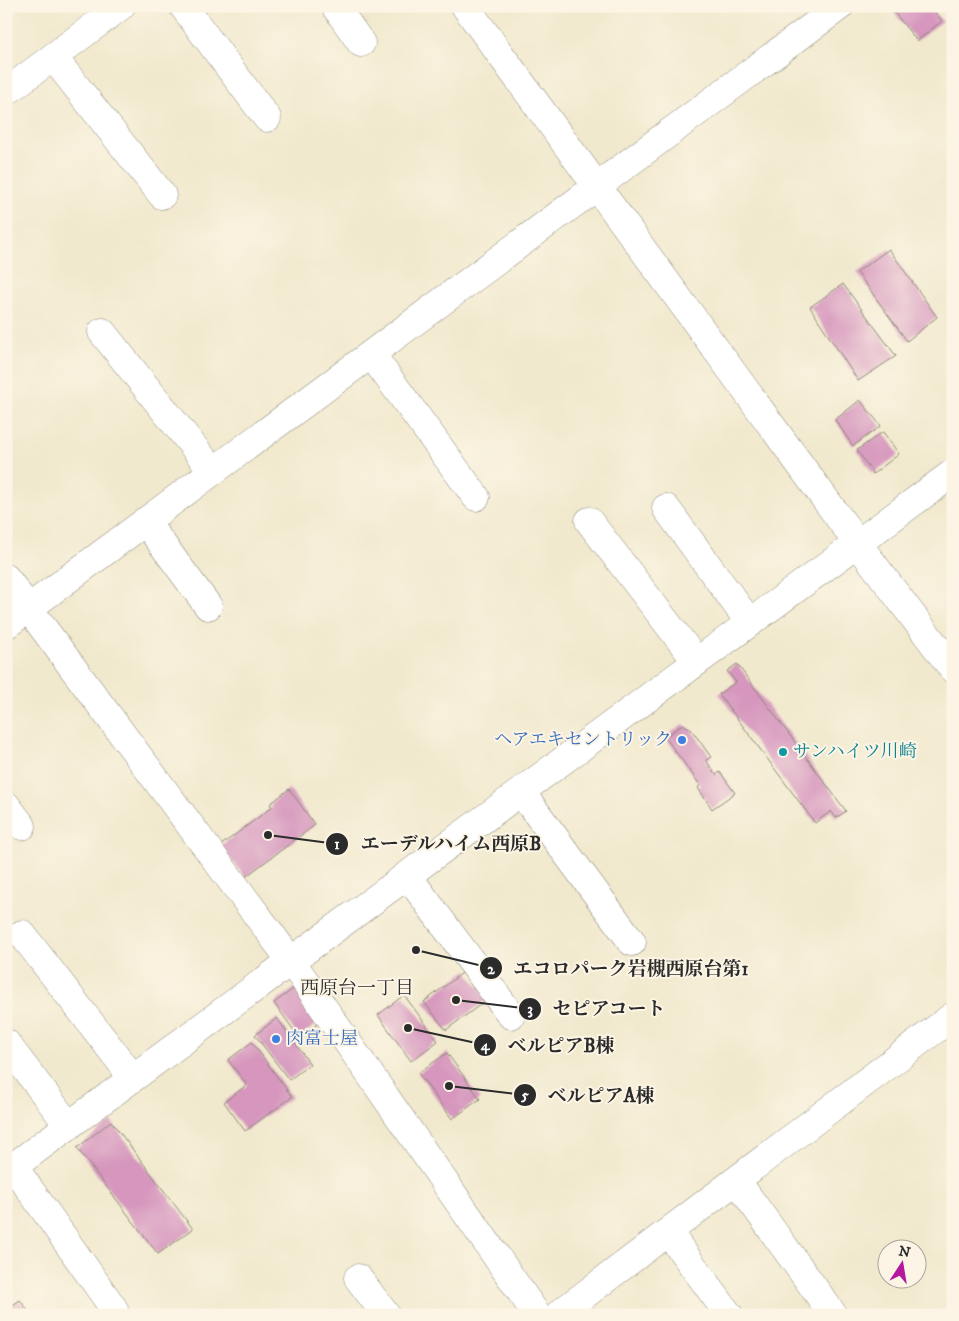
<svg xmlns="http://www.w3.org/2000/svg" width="959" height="1321" font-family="'IM FELL DW Pica','Noto Serif JP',serif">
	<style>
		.building { fill: #d696bd }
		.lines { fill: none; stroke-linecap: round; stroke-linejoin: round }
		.minor-casing { stroke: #8e8a7c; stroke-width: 29 }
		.minor { stroke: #fff; stroke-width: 28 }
		.shop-dot { fill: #3f7fe0; stroke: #fcf5e5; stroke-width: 2 }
		.culture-dot { fill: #0f9aa8; stroke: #fcf5e5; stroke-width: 2 }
		.labels { text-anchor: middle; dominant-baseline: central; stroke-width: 4; stroke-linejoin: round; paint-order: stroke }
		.shop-label { font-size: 18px; fill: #366cbe; stroke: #fcf5e5; text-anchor: end }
		.culture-label { font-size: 18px; fill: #0d838f; stroke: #fcf5e5; text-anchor: start }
		.neighbourhood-label { font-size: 19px; fill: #2b2b2b; stroke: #fcf5e5 }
		.leader { fill: none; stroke: #2b2b2b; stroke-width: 2 }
		.callout-dot { fill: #2b2b2b; stroke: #fcf5e5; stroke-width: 2 }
		.mark-label { font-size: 15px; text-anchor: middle; font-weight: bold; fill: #fff }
		.callout-label { font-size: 19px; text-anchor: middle; font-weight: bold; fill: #2b2b2b; stroke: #fcf5e5; stroke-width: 4; stroke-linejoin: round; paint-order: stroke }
	</style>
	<rect width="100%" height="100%" fill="#fcf5e5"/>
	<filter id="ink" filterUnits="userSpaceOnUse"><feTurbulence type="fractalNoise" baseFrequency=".02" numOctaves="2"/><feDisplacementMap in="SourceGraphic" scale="10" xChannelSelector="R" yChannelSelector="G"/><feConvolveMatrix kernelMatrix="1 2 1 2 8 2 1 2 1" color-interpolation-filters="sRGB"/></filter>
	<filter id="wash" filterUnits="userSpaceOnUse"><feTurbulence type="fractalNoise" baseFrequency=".0096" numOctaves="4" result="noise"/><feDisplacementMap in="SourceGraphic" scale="20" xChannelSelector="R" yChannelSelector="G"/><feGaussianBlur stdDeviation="1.12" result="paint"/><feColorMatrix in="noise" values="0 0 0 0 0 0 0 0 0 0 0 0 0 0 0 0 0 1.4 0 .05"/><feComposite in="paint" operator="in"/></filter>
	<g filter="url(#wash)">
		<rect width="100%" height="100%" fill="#f1e9cd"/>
		<g id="blocks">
			<path class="building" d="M889,6H930L942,21L917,41Z
				M889,249L937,317L907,341L857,272Z
				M843,284L896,356L858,381L810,307Z
				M860,400L881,426L853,446L835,420Z
				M883,432L899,454L873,474L857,450Z
				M737,664L846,811L836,818L831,811L815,823L719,694L736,682L727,671Z
				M683,724L691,729L711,757L706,760L716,775L720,772L735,793L712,809L698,788L700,785L665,737Z
				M289,789L315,825L245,877L220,846L272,807L270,804Z
				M466,970L488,999L446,1030L424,1002Z
				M296,987L322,1021L299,1037L274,1003Z
				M404,995L438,1041L411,1061L378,1015Z
				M277,1018L310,1064L289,1080L255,1035Z
				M252,1042L292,1097L245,1131L224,1102L247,1085L228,1060Z
				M447,1053L480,1099L452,1119L418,1073Z
				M111,1121L193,1229L158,1254L77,1148Z
				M20,1300L31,1315H6V1310Z"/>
		</g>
	</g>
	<g filter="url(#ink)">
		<use href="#blocks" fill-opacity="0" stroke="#8e8a7c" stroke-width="1"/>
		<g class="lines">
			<defs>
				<path id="minor" d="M183,6L267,118
					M335,6L361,43
					M465,6L858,544L953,669
					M53,57L162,195
					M6,92L121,6
					M102,332L213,471
					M371,354L476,497
					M666,508L750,623
					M145,521L208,606
					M589,521L697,662
					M6,578L291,961L537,1315
					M6,625L840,6
					M521,792L632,942
					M6,805L22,826
					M407,875L511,1015
					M22,934L133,1078
					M6,1043L69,1126
					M14,1167L114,1309
					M6,1172L291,961L953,473
					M736,1180L832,1313
					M668,1232L729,1315
					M358,1278L386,1315
					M558,1315L953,1016"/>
			</defs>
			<use href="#minor" class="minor-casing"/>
			<use href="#minor" class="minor"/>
		</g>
	</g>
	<g class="shop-dot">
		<circle cx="682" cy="740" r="5"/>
		<circle cx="276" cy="1039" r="5"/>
	</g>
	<circle class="culture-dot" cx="783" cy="752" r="5"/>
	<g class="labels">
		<g class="shop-label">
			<text x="672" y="740">ヘアエキセントリック</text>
			<text x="286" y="1039" text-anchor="start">肉富士屋</text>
		</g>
		<g class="culture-label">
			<text x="793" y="752">サンハイツ川崎</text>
		</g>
		<g class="neighbourhood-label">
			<text x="357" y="988">西原台一丁目</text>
		</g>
	</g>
	<path class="leader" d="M268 835L337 844M416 950L491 968M456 1000L530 1009M408 1028L485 1045M449 1086L525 1095"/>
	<g class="callout-dot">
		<circle cx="268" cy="835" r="5"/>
		<circle cx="416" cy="950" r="5"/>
		<circle cx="456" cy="1000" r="5"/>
		<circle cx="408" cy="1028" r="5"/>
		<circle cx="449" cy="1086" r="5"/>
		<circle cx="337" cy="844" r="12"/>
		<circle cx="491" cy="968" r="12"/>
		<circle cx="530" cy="1009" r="12"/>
		<circle cx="485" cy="1045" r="12"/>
		<circle cx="525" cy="1095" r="12"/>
	</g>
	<g class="mark-label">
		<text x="337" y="849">1</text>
		<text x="491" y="974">2</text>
		<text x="530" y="1014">3</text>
		<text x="485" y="1050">4</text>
		<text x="525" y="1100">5</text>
	</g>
	<g class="callout-label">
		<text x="451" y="850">エーデルハイム西原B</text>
		<text x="631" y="975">エコロパーク岩槻西原台第1</text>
		<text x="609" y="1015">セピアコート</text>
		<text x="561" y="1052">ベルピアB棟</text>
		<text x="601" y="1102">ベルピアA棟</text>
	</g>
	<rect width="959" height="1321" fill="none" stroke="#fcf5e5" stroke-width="25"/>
	<g transform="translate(902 1264) rotate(12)"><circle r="24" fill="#fcf5e5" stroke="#a8a49b"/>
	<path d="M0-4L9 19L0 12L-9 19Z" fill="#b5179e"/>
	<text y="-8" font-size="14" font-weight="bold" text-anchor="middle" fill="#2b2b2b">N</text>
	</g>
</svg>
